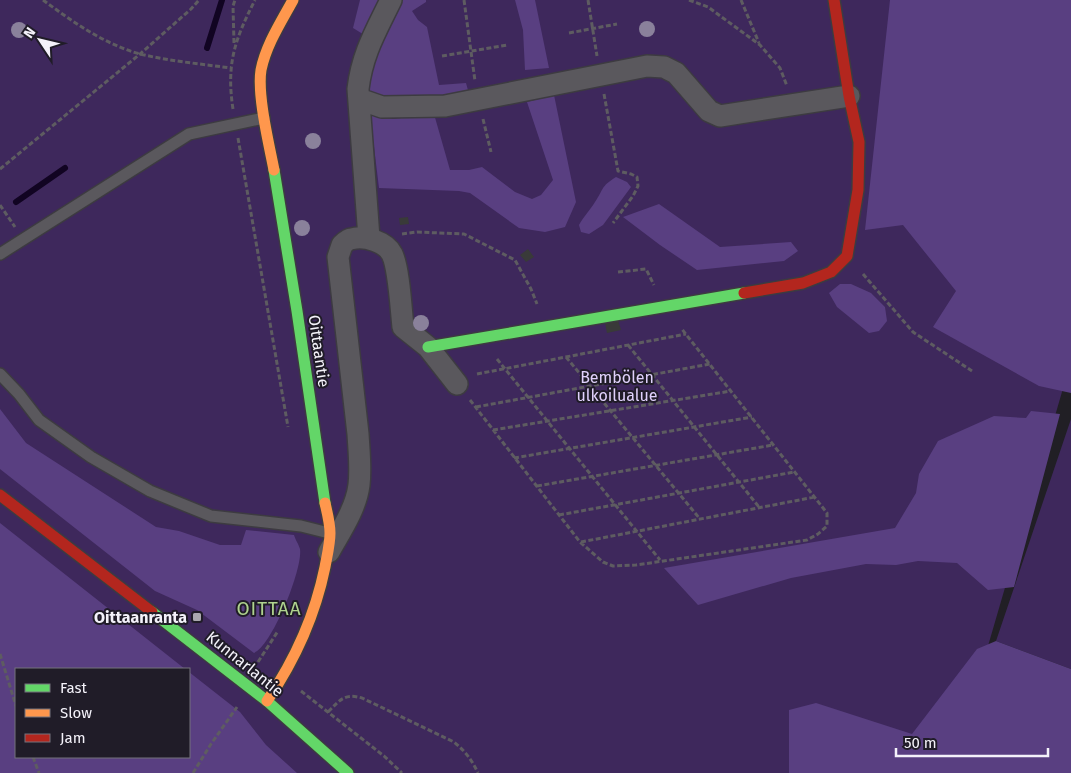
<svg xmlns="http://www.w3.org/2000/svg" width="1071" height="773" font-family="'Fira Sans',sans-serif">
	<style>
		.green { fill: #3e285c; fill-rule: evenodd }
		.forest { fill: #593f81 }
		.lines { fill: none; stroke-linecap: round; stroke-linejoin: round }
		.stream { stroke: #110422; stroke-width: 6 }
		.building { fill: #393a39 }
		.lane-casing { stroke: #3d3b41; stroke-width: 14 }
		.street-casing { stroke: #3d3b41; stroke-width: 24 }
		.fast-casing { stroke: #3d3b41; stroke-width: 14 }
		.slow-casing { stroke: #3d3b41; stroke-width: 14 }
		.jam-casing { stroke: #3d3b41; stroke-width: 14 }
		.path { stroke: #5e5c61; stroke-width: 3; stroke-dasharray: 5 2.5; stroke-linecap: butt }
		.lane { stroke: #5a585d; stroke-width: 11 }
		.street { stroke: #5a585d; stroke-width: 21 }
		.fast { stroke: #63d668; stroke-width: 11 }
		.slow { stroke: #ff974d; stroke-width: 11 }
		.jam { stroke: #b3261e; stroke-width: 11 }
		.tree { fill: #8a819b }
		.poi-dot { fill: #aaa8af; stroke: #201c28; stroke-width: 2 }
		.labels { text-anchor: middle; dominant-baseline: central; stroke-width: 4; stroke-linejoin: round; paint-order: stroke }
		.street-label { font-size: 16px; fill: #f4f2fa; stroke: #201c28 }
		.park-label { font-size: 16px; fill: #e0d1fc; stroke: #201c28 }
		.poi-label { font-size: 16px; font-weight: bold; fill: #f4f2fa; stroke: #201c28; text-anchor: end }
		.quarter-label { font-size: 19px; letter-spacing: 1px; fill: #afd38e; stroke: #201c28 }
	</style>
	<rect width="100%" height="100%" fill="#211f25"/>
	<path class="green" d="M0,0H1071V361L951,773H0ZM16,669H189V757H16Z
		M1071,419V669L996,641Z"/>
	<path class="forest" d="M360,0H384L366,36L353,28Z
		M400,0H426V2L412,11L418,20L427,27L439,85L466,83L469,94L385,100L368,92C371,58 385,30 400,0Z
		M515,0H535L549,68L525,70L523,30Z
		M890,0H1071V393L1039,386L933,327L956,291L903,225L865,230Z
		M554,95L576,202L565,227L545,232L519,228L470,193L459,191L379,188L370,114L393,119L434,114L450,170H469L482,167L515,192L532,199L541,195L553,180L527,102Z
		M616,177L627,182L631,187L603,225L589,234L581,232L579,225C584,216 590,210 595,202C604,189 600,187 616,177Z
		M659,204L720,247L791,242L798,251L784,261L697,270L660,245L623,217Z
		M840,284H851L871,293L885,307L887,321L879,331L869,333L837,307L829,293Z
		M0,409L26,443L156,527L179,531L220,545H241L246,530L294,535C295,539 299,545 300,549C303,569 272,646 254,653L197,610L155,591L0,469Z
		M1031,411L1060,414L1014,587L988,590L957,563L918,561L896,565L866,564L791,578L698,605L664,568L895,528L916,493L919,474L938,441L994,416L1026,418Z
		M0,523L185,669H16V757H189V672L240,712L266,745L297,773H0Z
		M996,641L1071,669V773H789V710L816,703L912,734L977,649Z"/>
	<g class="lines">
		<path class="stream" d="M207,48L222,0
			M16,202L65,168"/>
	</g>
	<path class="building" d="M408,217L409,224L400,225L399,218Z
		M528,249L534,257L526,262L520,255Z
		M618,320L621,330L607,333L605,323Z"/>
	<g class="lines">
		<defs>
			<path id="lane" d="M0,254L189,134L264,118
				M0,374L19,394L39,420L91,457L150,491L211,516L301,526L329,533"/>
			<path id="street" d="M359,99L382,107L445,106L647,66L664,67L676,73L709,111L720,116L849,96
				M369,238L358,89C362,54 376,31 391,0
				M329,552C340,532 356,509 359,485C361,468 359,451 358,434L338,257L342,245C344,243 348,239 351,239C365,235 386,242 392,254C399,268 401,309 403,327L428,347L457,384"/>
			<path id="fast" d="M274,170L297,311L325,503
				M428,347L744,293
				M152,612L267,701L348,773"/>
			<path id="slow" d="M274,170C269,144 257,95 261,70C266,45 281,22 293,0
				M267,701C295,660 315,616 325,567C327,556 330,544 330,533C330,523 327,512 325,503"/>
			<path id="jam" d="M744,293L803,283L831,272L847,256L858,190L859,142L849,96L834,0
				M0,495L152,612"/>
		</defs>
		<use href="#lane" class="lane-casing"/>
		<use href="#street" class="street-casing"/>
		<use href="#fast" class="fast-casing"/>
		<use href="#slow" class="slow-casing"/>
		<use href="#jam" class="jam-casing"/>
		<path class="path" d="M43,0C73,22 104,44 140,54C169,61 201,64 231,68
			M464,0L475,81
			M588,0L597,56
			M689,0L708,7L760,45L780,68L787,86
			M741,0L759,43
			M569,33L617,24
			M234,43L233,6L235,0
			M442,56L507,45
			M604,94L618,171L631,174L637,177L638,186L633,196L613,223
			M233,109C226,64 235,39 255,0
			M483,119L491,152
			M238,138L288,427
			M0,169L140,54L191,9L199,0
			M0,205L15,227
			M402,234L417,232L464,234L515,260L531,289L537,304
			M618,272L646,269L654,285
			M863,274L913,332L972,371
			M628,345L759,507
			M566,357L700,519
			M497,359L660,560
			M477,374L686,334
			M470,400L580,542L603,562L613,566L636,565L807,540L818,534L827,526V513L681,328
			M476,407L710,364
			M493,430L731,391
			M514,458L752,417
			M537,486L773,445
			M559,515L794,472
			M581,542L815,497
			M0,654L16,706
			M258,662L278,631
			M301,691L384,756L402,773
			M328,712C340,700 344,693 362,698L454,742C465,751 472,760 478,773
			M33,757L39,773
			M193,773L211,744L237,707"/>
		<use href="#lane" class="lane"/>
		<use href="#street" class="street"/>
		<use href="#fast" class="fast"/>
		<use href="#slow" class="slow"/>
		<use href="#jam" class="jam"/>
	</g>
	<g class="tree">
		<circle cx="647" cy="29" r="8"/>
		<circle cx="19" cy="30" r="8"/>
		<circle cx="313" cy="141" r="8"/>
		<circle cx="302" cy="228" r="8"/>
		<circle cx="421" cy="323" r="8"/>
	</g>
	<rect class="poi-dot" x="192" y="612" width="10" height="10" rx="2.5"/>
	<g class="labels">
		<g class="street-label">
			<text transform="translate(319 351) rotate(82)">Oittaantie</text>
			<text transform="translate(245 664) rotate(39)">Kunnarlantie</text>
		</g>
		<g class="park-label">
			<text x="617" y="377">Bembölen<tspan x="617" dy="18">ulkoilualue</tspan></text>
		</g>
		<g class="poi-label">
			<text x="187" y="617">Oittaanranta</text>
		</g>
		<g class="quarter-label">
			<text x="269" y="608">OITTAA</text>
		</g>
	</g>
	<rect x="15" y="668" width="175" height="90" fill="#201c28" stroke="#75727c"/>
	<rect x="25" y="684" width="25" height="8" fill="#63d668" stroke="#75727c"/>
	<text x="60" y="693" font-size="15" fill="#f4f2fa">Fast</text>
	<rect x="25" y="709" width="25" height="8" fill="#ff974d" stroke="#75727c"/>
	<text x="60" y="718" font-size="15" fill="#f4f2fa">Slow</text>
	<rect x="25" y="734" width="25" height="8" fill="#b3261e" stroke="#75727c"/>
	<text x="60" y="743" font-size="15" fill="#f4f2fa">Jam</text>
	<g transform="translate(40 40) rotate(305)" stroke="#201c28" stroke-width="4" paint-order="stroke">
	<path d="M0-4L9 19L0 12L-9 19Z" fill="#f4f2fa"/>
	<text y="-8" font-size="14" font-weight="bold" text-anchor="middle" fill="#f4f2fa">N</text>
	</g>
	<path d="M896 748v8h152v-8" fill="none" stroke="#f4f2fa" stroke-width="2.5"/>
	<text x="904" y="748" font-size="15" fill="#f4f2fa" stroke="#201c28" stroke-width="4" paint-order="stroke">50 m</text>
</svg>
